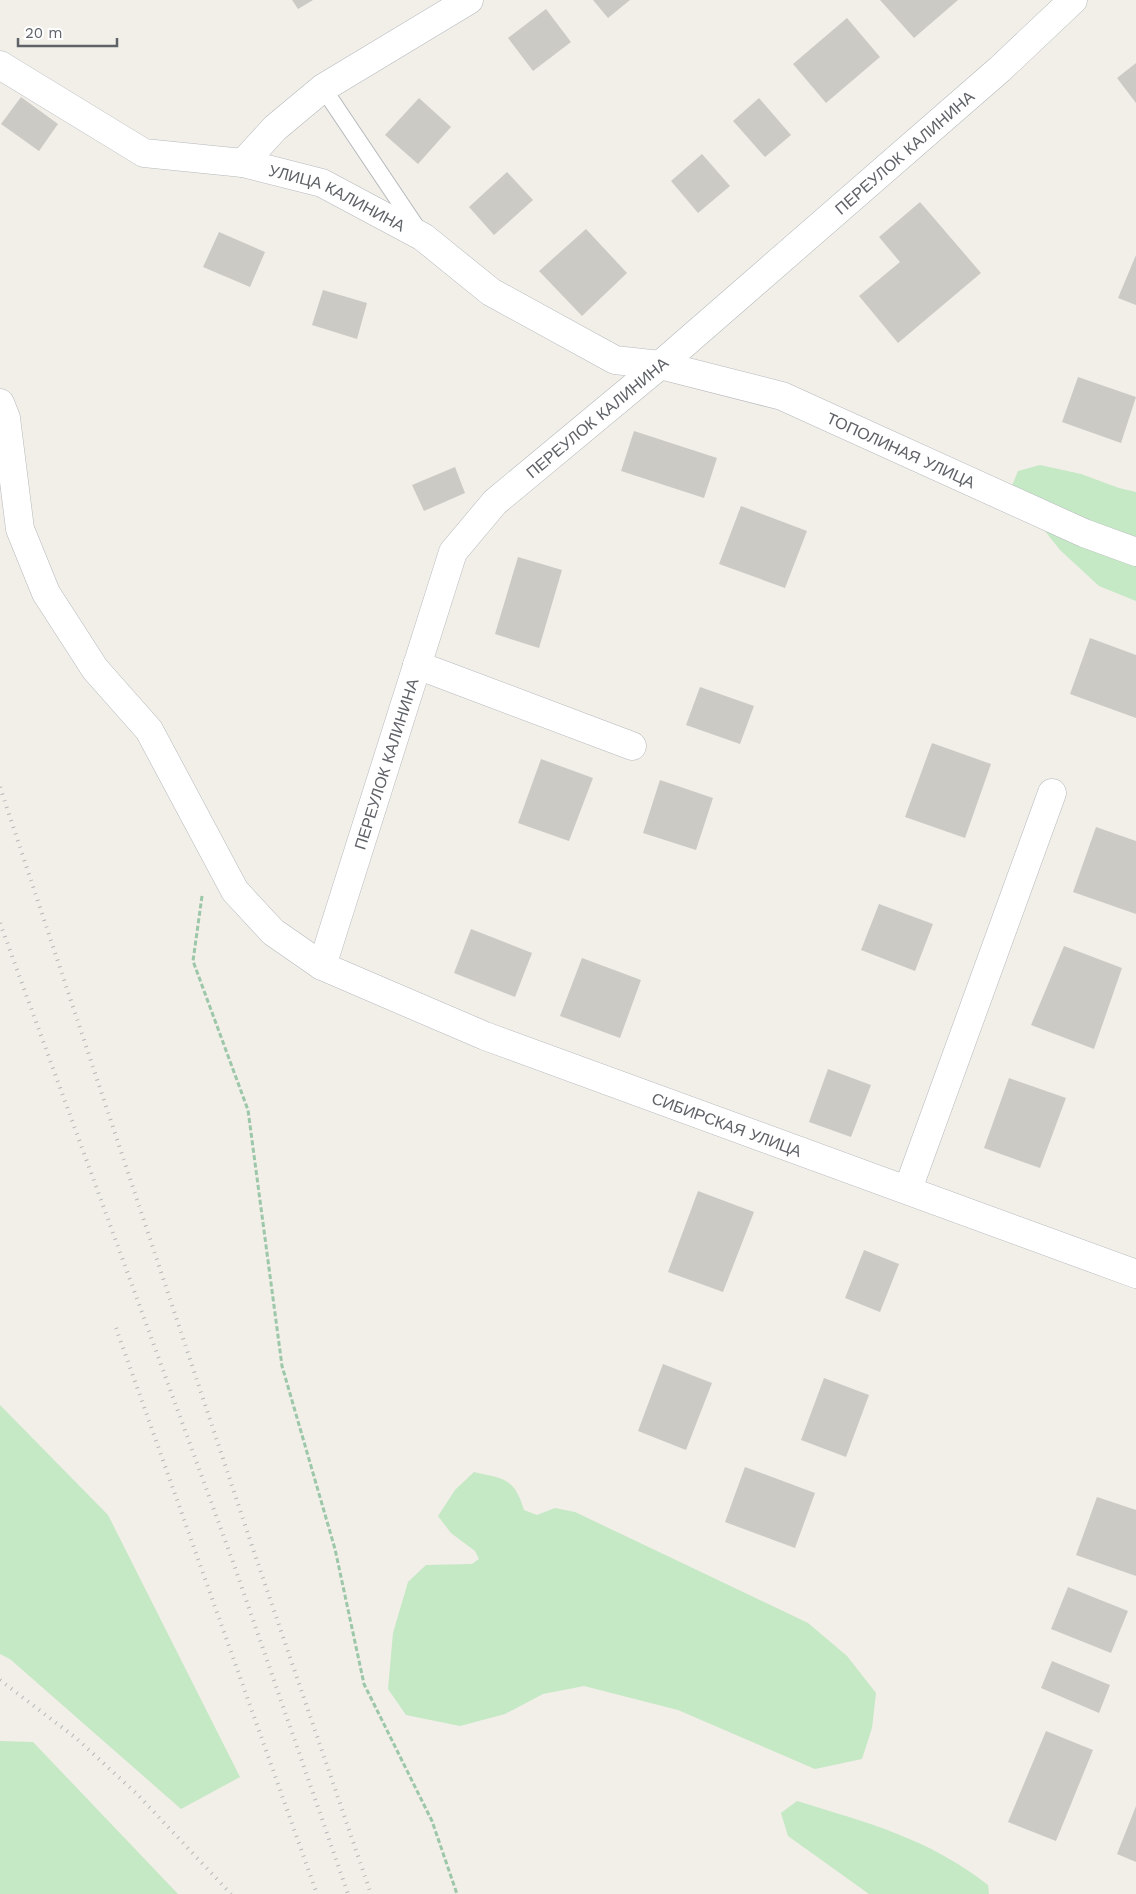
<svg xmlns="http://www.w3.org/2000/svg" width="1136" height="1894" font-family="'Work Sans',sans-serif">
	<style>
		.green { fill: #c5e8c5 }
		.building { fill: #cccac5 }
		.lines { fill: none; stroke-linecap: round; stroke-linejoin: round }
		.service-casing { stroke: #b5b8bc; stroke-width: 18 }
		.minor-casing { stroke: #b5b8bc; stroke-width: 29 }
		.tertiary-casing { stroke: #b5b8bc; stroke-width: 29 }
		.path { stroke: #9cc7a9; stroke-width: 3; stroke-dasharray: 5 2.5; stroke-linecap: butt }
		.service { stroke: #fff; stroke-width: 16 }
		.minor { stroke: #fff; stroke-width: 28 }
		.tertiary { stroke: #fff; stroke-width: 28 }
		.rail { stroke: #b6b7b8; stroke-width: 4; stroke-dasharray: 1 6; stroke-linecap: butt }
		.labels { text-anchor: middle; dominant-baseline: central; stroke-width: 4.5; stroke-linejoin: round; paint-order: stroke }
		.street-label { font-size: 16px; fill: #5f6368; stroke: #fff }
	</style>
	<rect width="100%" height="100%" fill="#f1efe8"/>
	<path class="green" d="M1040,465L1081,474L1119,488L1136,492V601L1099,586L1060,550L1011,488L1018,471Z
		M0,1405L108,1515L240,1777L181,1809L10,1659L0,1654Z
		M474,1472C505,1479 514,1478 524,1510L537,1515L555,1508L575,1512L808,1623L847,1656L876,1693L872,1728L862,1759L815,1769L678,1710L584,1686L543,1694L505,1714L460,1726L406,1715L388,1689L393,1633L408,1582L426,1565L472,1564L479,1559L475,1551L451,1533L438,1516L455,1490Z
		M0,1741L33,1742L178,1894H0Z
		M797,1801C868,1823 928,1838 988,1885L989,1894H869L788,1836L781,1813Z"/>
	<path class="building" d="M292,0H313L298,9Z
		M593,0H630L608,18Z
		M880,0H958L914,38Z
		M546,9L571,42L533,71L508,38Z
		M847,18L880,57L826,103L793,64Z
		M1136,63V103L1117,78Z
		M21,97L58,124L39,151L1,124Z
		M419,98L451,127L418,164L385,135Z
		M759,98L791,135L765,157L733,121Z
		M702,154L730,186L698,213L671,181Z
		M507,172L533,200L494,235L469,207Z
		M920,202L981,273L898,343L859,296L900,262L879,237Z
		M586,229L627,273L582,316L539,271Z
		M219,232L265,252L250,287L203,267Z
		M1136,255V305L1118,298Z
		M323,290L367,303L357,339L312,325Z
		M1078,377L1136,397L1121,443L1062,422Z
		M634,431L717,458L704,498L621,471Z
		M455,467L465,493L424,511L412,485Z
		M741,506L807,531L785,588L719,564Z
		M518,557L562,570L539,648L495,634Z
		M1090,638L1136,655V718L1070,694Z
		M700,687L754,706L740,744L686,725Z
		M932,743L991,764L965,838L905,817Z
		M541,759L593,778L569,841L518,823Z
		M660,780L713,798L696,850L643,833Z
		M1096,827L1136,841V914L1073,892Z
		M879,904L933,924L915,971L861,950Z
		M471,929L532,953L515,997L454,973Z
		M1064,946L1122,968L1094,1049L1031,1025Z
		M582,958L641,980L620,1038L560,1016Z
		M828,1069L871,1085L851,1137L809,1122Z
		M1009,1078L1066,1098L1040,1168L984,1148Z
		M698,1191L754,1212L723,1292L668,1272Z
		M864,1250L899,1264L880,1312L845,1298Z
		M663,1364L712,1383L686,1450L638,1431Z
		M824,1378L869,1395L846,1457L801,1440Z
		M745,1467L815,1493L795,1548L725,1522Z
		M1097,1497L1136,1510V1576L1076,1555Z
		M1068,1587L1128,1611L1111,1653L1051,1629Z
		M1052,1661L1110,1685L1099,1713L1041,1688Z
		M1046,1731L1093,1750L1056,1841L1008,1822Z
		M1136,1806V1862L1117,1854Z"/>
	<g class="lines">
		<defs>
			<path id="service" d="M323,88L419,231"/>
			<g id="minor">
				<path id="s1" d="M0,65L144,153L243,163L322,183L423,237L491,292L615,360L660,365L782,396L1084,533L1136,552"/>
				<path d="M243,163L275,128L323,88L469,0"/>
				<path d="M417,665L632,746"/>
				<path id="s2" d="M322,966L453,552L495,502L660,365L1000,69L1073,0"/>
				<path d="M908,1189L1052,793"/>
			</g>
			<g id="tertiary">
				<path id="s3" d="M0,403L6,418L20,529L46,593L95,669L149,730L235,891L273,932L322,966L485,1036L1136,1274"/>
			</g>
		</defs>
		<use href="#service" class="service-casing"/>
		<use href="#minor" class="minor-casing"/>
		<use href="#tertiary" class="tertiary-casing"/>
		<path class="path" d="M202,896L193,961L248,1110L282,1366L335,1549L364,1684L432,1821L457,1894"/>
		<use href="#service" class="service"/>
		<use href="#minor" class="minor"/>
		<use href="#tertiary" class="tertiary"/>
		<path class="rail" d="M0,787L255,1555L371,1894
			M0,923L233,1562L348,1894
			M116,1328L317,1894
			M0,1680L76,1738L137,1794L231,1894"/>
	</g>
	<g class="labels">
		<g class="street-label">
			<text stroke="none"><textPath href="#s2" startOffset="1038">ПЕРЕУЛОК КАЛИНИНА</textPath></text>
			<text stroke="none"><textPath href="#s1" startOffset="369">УЛИЦА КАЛИНИНА</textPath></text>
			<text stroke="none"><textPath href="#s2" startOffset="632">ПЕРЕУЛОК КАЛИНИНА</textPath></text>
			<text stroke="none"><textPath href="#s1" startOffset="995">ТОПОЛИНАЯ УЛИЦА</textPath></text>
			<text stroke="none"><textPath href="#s2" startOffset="212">ПЕРЕУЛОК КАЛИНИНА</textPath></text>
			<text stroke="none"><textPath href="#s3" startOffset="1102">СИБИРСКАЯ УЛИЦА</textPath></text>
		</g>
	</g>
	<path d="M18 38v8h99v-8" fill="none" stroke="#5f6368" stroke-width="2.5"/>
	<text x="25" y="38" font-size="15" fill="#5f6368" stroke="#ffffff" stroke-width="4" paint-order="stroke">20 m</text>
</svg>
